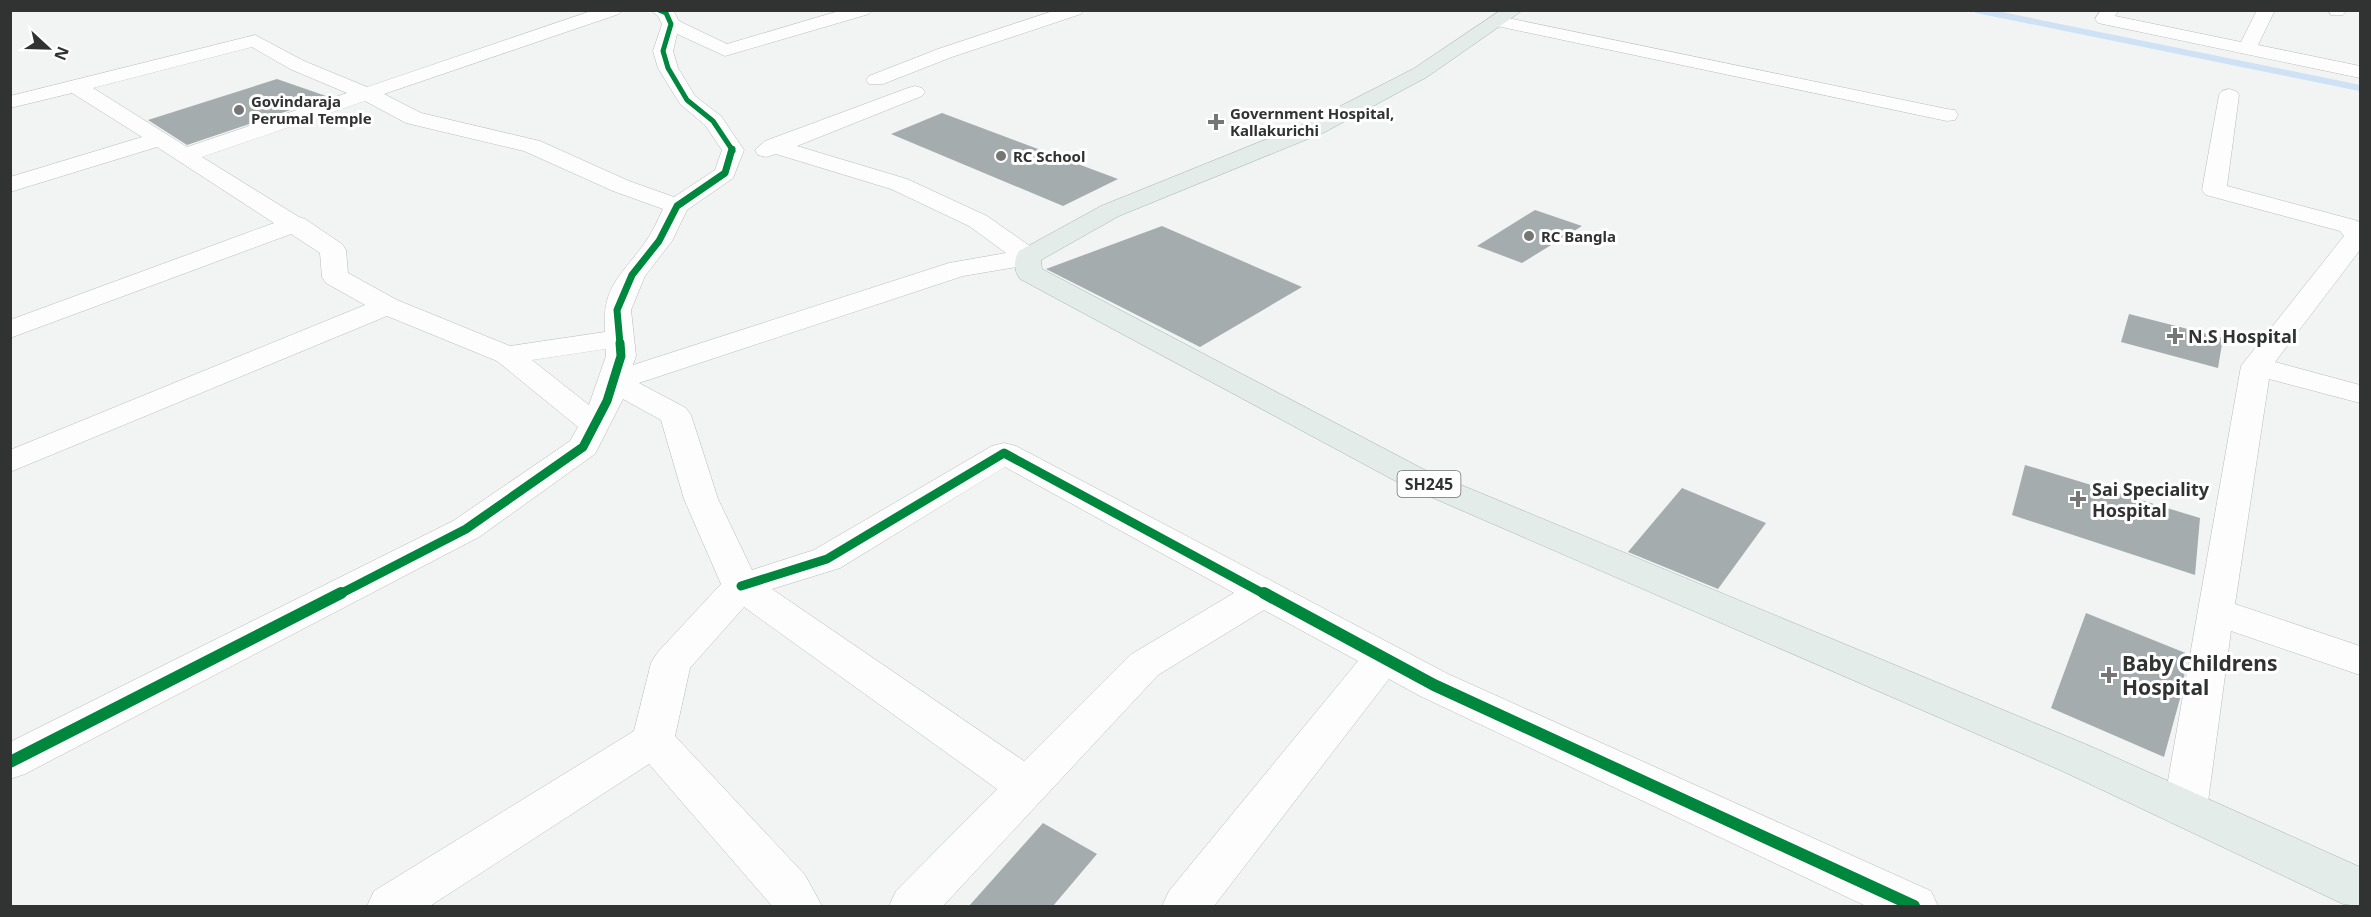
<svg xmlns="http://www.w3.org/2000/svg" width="2371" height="917" font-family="'Noto Sans',sans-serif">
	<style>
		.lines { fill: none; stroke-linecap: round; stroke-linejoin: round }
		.stream { stroke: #cfe1f4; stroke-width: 6 }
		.building { fill: #a4acae }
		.minor-casing { stroke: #b9bbbb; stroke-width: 1 }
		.primary-casing { stroke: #a5b5ae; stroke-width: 1 }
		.minor { fill: #fdfdfd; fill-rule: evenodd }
		.primary { fill: #e3ece9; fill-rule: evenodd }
		.cycleway-far3-casing { stroke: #fff; stroke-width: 8 }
		.cycleway-far2-casing { stroke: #fff; stroke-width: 10 }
		.cycleway-far1-casing { stroke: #fff; stroke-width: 13 }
		.cycleway-casing { stroke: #fff; stroke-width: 16 }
		.cycleway-far3 { stroke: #00873e; stroke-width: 5 }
		.cycleway-far2 { stroke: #00873e; stroke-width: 7 }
		.cycleway-far1 { stroke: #00873e; stroke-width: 9 }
		.cycleway { stroke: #00873e; stroke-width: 12 }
		.poi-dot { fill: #747776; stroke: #fff; stroke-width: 2 }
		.labels { text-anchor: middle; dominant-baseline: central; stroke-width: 6; stroke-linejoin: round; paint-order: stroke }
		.far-poi-label { font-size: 15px; font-weight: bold; fill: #313333; stroke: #fff; text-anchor: start }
		.shield { fill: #fff; stroke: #6f7070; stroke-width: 1.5 }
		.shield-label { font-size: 16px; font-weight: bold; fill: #313333 }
		.poi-label { font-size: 18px; font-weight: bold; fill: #313333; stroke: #fff; text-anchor: start }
		.near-poi-label { font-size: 21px; font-weight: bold; fill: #313333; stroke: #fff; text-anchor: start }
	</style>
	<rect width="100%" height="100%" fill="#f1f4f3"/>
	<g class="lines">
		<path class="stream" d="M1977,10L2360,88"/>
	</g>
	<path class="building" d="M277,79L329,97L187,145L148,120Z
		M942,113L1118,179L1063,206L891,134Z
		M1535,210L1582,226L1522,263L1477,246Z
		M1162,226L1302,287L1200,347L1046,269Z
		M2129,314L2223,338L2218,368L2121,342Z
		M2025,465L2200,518L2195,575L2012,515Z
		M1682,488L1766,523L1718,589L1628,552Z
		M2086,613L2188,654L2181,695L2164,757L2051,708Z
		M1043,823L1097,854L1053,906H969Z"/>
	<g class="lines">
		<defs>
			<path id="minor" d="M594,10H622L619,14L384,94L421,113L540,141L629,181L674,197L715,170L722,150L705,125L680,104L658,68L653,51L662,24L658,16L650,10H673L679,21L727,44L842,10H872L869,14L725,56L677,34L673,51L678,68L695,96L721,116L744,150L733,178L687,210L672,241L645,276L631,310L636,356L633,365L949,263L1006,253L969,226L891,189L776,154L766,157L758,155L755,150L765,141L908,88L915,86L922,88L925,92L922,96L797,146L907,179L987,216L1037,251L1041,257L1037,263L1028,265L963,276L639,383L686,408L691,415L718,499L752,570L814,550L992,446L1004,443L1016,446L1448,674L1931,891L1938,906H1866L1420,696L1389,679L1214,906H1162L1169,891L1358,661L1264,610L1158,675L943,906H889L896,891L997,789L744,607L690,668L675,736L805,875L822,906H772L649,764L430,906H367L374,891L634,731L651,663L657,653L721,584L684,499L661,420L623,399L595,454L479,537L25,774L10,779V742L453,521L570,441L578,427L497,361L387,316L10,472V450L365,305L326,283L322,277L320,253L291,234L10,338V320L274,223L157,147L10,192V177L142,137L72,93L10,108V96L255,35L304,61L367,87ZM252,47L290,69L347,93L187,147L93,88ZM365,101L406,123L524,151L613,191L663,209C658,219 654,229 648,238C625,273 601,284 605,332L510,346L397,300L348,273L346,250L342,244L305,219L299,217L202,157ZM606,349V356L589,405L532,360ZM1005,467L1234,593L1130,655L1024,761L772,589L840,568Z
				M1056,10H1084L1081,14L952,57L883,84H869L866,80L869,76L938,49Z
				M2101,10H2119L2115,16L2241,42L2257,10H2275L2258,45L2360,66V78L2098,23L2095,19Z
				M2328,10H2346V11L2343,15H2331Z
				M1498,16L1947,109L1955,110L1958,115L1955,120L1947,121L1492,25L1489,21L1492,17Z
				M2229,89L2236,91L2239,95L2227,186L2358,221L2360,224V250L2275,362L2360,385V403L2269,379L2235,604L2360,646V675L2231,631L2207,809L2201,822L2185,827L2169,822L2163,809L2241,366L2344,236L2340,231L2206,195L2202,190L2219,95L2222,91Z"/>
			<path id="primary" d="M1501,10H1523L1427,77L1325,132L1119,216L1041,260L1042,269L1425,470L2090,746L2360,867V906L2343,904L2060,770L1401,484L1020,279C1014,271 1013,260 1019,251L1101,206L1309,122L1413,69Z"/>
		</defs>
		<use href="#minor" class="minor-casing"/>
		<use href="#primary" class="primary-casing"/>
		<use href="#minor" class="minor"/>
		<use href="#primary" class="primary"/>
		<defs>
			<path id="cycleway-far3" d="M659,10L666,13L671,24L663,51L668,68L687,100L713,121L733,151"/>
			<path id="cycleway-far2" d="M620,344L617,310L632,275L659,241L677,206L725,173L732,149"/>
			<path id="cycleway-far1" d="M741,586L827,559L1004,453L1266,595
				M338,595L466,529L583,447L607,401L621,356L620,343"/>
			<path id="cycleway" d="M1264,593L1434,685L1914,906
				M10,762L341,593"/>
		</defs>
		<use href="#cycleway-far3" class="cycleway-far3-casing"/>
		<use href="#cycleway-far2" class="cycleway-far2-casing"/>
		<use href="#cycleway-far1" class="cycleway-far1-casing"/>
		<use href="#cycleway" class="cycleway-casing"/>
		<use href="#cycleway-far3" class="cycleway-far3"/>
		<use href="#cycleway-far2" class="cycleway-far2"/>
		<use href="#cycleway-far1" class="cycleway-far1"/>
		<use href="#cycleway" class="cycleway"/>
	</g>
	<g class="poi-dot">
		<circle cx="239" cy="110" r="6"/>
		<path d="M1213 113h6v6h6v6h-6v6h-6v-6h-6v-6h6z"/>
		<circle cx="1001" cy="156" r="6"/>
		<circle cx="1529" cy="236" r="6"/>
		<path d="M2172 327h6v6h6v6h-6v6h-6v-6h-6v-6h6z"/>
		<path d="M2075 490h6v6h6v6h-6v6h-6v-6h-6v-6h6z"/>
		<path d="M2106 666h6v6h6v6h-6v6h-6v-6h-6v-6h6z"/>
	</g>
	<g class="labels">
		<g class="far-poi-label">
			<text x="251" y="101">Govindaraja<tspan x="251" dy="17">Perumal Temple</tspan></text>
			<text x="1230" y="113">Government Hospital,<tspan x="1230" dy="17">Kallakurichi</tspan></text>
			<text x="1013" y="156">RC School</text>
			<text x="1541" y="236">RC Bangla</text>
		</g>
		<rect class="shield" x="1397.5" y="471" width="63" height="26" rx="4.5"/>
		<g class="shield-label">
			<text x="1429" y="484">SH245</text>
		</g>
		<g class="poi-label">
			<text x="2188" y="336">N.S Hospital</text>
			<text x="2092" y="489">Sai Speciality<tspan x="2092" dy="21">Hospital</tspan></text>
		</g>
		<g class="near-poi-label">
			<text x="2122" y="663">Baby Childrens<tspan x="2122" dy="24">Hospital</tspan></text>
		</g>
	</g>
	<rect width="2371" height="917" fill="none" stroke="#313333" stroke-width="24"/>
	<g transform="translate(48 48) rotate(112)" stroke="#ffffff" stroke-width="4.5" paint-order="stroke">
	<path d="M0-4.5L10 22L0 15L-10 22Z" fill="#313333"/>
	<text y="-9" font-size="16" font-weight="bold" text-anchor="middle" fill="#313333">N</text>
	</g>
</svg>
